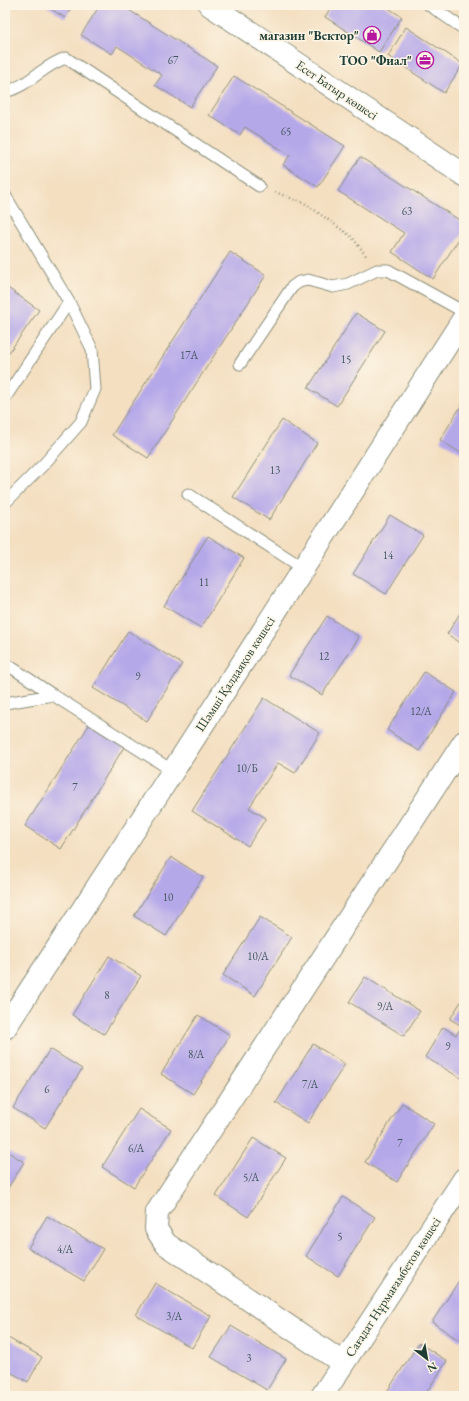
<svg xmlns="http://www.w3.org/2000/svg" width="469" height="1401" font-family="'EB Garamond',serif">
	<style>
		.building { fill: #b5a8e9 }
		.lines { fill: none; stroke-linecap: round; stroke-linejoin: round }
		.service-casing { stroke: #8a8e7a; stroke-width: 13 }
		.minor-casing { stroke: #8a8e7a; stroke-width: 24 }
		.tertiary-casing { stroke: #8a8e7a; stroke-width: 24 }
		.path { stroke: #8a8e7a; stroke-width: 2.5; stroke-dasharray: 1 3; stroke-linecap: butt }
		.service { stroke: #fff; stroke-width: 11 }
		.minor { stroke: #fff; stroke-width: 22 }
		.tertiary { stroke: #fff; stroke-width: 22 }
		.labels { text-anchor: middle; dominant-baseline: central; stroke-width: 3; stroke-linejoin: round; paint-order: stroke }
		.number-label { font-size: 11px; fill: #445861 }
		.poi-label { font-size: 13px; font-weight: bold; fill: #1f3d34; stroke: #fcf5e5; text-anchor: end }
		.street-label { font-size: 13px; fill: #1f3d34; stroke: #fcf5e5 }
	</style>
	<rect width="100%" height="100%" fill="#fcf5e5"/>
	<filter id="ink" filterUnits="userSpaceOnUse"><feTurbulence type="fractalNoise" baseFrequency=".025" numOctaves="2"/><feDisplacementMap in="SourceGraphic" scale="8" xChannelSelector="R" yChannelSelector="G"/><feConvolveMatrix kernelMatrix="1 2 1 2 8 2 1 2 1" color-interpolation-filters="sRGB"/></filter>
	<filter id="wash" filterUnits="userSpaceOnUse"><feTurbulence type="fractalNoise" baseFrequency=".012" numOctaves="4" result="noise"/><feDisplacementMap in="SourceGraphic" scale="16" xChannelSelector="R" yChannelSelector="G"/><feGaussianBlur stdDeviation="0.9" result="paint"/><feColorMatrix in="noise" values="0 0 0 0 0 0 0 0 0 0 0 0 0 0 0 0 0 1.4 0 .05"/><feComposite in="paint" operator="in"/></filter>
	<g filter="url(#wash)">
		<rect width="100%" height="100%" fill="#f4dfc1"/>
		<g id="blocks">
			<path class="building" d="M45,5H73L65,18Z
				M100,5H121L217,66L190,107L155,85L162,75L117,46L112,54L81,35Z
				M332,5H384L402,17L379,52L325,17Z
				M406,27L463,64L444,93L388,56Z
				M234,76L345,146L318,187L283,165L290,155L245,127L240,135L209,115Z
				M360,157L464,223V231L433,279L392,252L404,233L338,191Z
				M230,252L266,275L148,458L112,435Z
				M5,286L39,310L5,358Z
				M356,313L385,331L337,406L308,388Z
				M464,401V455L440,440Z
				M282,420L317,443L269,520L233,497Z
				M390,515L423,535L386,594L353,574Z
				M208,536L244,558L201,628L164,606Z
				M464,607V645L447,634Z
				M327,616L359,637L322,695L289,675Z
				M128,631L182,664L147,721L93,688Z
				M424,672L456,692L419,751L387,730Z
				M264,698L320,733L295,773L278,763L249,808L266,818L248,846L192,811Z
				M89,725L124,747L61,849L25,826Z
				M171,857L203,877L166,936L134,916Z
				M260,917L292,937L255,996L223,975Z
				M109,956L141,976L104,1034L72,1015Z
				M365,977L420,1011L404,1036L349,1002Z
				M462,1000L464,1001V1080L425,1057L443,1027L456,1035L462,1026L450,1019Z
				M198,1015L230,1035L193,1094L161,1074Z
				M313,1044L345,1064L308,1123L276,1103Z
				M50,1049L82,1069L45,1128L13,1108Z
				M402,1103L434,1124L397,1182L365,1162Z
				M139,1109L171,1129L134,1187L102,1167Z
				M253,1138L286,1158L248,1217L216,1196Z
				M5,1150L24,1162L5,1193Z
				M343,1197L375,1217L338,1276L306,1256Z
				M47,1216L103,1249L84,1281L28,1248Z
				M464,1273V1334L460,1341L432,1322Z
				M155,1283L211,1316L192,1348L136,1315Z
				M231,1326L286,1359L267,1390L211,1357Z
				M8,1338L42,1357L28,1382L5,1369V1343Z
				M419,1343L447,1361L424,1396H384Z"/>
		</g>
	</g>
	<g filter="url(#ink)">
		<use href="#blocks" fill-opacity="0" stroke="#8a8e7a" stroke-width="1"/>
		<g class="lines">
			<defs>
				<path id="service" d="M429,5L464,29
					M5,92C29,86 43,65 66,58L259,186
					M5,195L69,302L92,349L95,389L81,422L44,464L5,503
					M240,364L292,287L299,282L308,280L333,287L348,284L377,270H388L464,312
					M5,398L69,302
					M188,494L303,568
					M5,663L53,695L173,771
					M5,703L53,695"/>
				<path id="minor" d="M343,1363L166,1244L156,1229L157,1212L464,742
					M322,1396L464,1179"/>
				<path id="tertiary" d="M210,5L464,175
					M5,1028L173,771L464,318"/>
			</defs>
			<use href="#service" class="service-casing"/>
			<use href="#minor" class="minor-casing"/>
			<use href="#tertiary" class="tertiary-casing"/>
			<path class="path" d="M275,192L306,204L352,237L367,257"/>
			<use href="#service" class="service"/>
			<use href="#minor" class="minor"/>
			<use href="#tertiary" class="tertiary"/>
		</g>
	</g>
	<defs>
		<symbol id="shop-ring" viewBox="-11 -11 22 22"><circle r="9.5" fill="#fcf5e5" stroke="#b5179e" stroke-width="1.5"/><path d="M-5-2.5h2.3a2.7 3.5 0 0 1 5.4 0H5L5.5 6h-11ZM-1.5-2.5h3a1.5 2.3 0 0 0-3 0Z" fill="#b5179e"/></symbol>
		<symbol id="office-ring" viewBox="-11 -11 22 22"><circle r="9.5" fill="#fcf5e5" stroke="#b5179e" stroke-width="1.5"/><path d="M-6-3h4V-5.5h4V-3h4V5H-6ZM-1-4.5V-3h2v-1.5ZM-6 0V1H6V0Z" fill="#b5179e"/></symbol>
	</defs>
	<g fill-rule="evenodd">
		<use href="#shop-ring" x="362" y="25" width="20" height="20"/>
		<use href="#office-ring" x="415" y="50" width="20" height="20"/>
	</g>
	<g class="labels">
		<g class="number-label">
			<text x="173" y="60">67</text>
			<text x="286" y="131">65</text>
			<text x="407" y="211">63</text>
			<text x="189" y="355">17А</text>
			<text x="346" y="359">15</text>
			<text x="275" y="470">13</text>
			<text x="388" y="555">14</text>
			<text x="204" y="582">11</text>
			<text x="324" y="656">12</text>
			<text x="138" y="676">9</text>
			<text x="421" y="711">12/А</text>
			<text x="247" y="768">10/Б</text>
			<text x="75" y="787">7</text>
			<text x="168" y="897">10</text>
			<text x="258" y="956">10/А</text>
			<text x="107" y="995">8</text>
			<text x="385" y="1006">9/А</text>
			<text x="448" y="1046">9</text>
			<text x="196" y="1054">8/А</text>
			<text x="310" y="1084">7/А</text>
			<text x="47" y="1089">6</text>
			<text x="400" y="1143">7</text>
			<text x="136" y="1148">6/А</text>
			<text x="251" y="1177">5/А</text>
			<text x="340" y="1236">5</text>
			<text x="65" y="1249">4/А</text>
			<text x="174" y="1316">3/А</text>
			<text x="249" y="1358">3</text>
		</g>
		<g class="poi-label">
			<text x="359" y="35">магазин "Вектор"</text>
			<text x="412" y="60">ТОО "Фиал"</text>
		</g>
		<g class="street-label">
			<text transform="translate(337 90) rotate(34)">Есет Батыр көшесі</text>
			<text transform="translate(235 674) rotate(-57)">Шәмші Қалдаяқов көшесі</text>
			<text transform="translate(393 1287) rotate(-57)">Сағадат Нұрмағамбетов көшесі</text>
		</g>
	</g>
	<rect width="469" height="1401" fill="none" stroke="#fcf5e5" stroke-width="20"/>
	<g transform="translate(427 1359) rotate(149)" stroke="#fcf5e5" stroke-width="3" paint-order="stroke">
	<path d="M0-3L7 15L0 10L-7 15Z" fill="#1f3d34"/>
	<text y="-6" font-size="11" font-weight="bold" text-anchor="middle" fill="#1f3d34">N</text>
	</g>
</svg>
